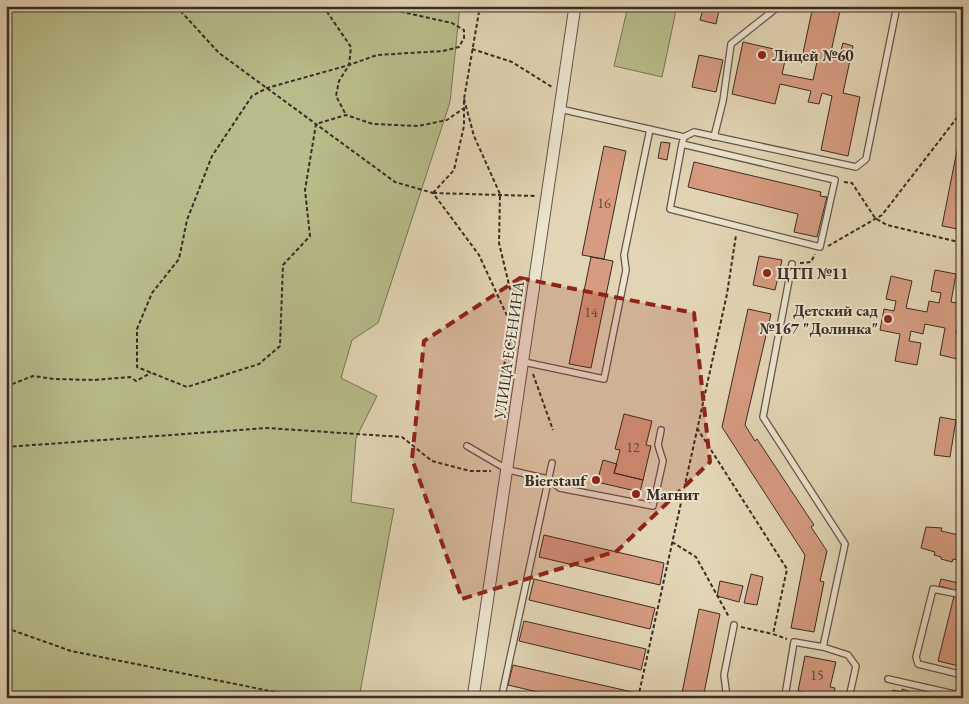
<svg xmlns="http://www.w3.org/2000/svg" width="969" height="704" font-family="'EB Garamond',serif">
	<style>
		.green { fill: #b8bc8a; stroke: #787458 }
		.building { fill: #d69b80; stroke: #392c26 }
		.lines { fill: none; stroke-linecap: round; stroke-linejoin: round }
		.lane-casing { stroke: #63564a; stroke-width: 8 }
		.street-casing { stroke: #63564a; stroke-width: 13 }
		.path { stroke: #392c26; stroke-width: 2; stroke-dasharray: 4 2.5; stroke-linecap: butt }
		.lane { stroke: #ece4cf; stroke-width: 5.5 }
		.street { stroke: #ece4cf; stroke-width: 11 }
		.marked { fill: #8f2418; fill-opacity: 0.2; stroke: #8f2418; stroke-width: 4; stroke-dasharray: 10 6; stroke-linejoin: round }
		.poi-dot { fill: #8f2418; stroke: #ece4cf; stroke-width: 2 }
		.labels { text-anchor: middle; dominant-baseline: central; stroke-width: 4; stroke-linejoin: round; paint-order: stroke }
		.number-label { font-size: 14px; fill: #60483c }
		.poi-label { font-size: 16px; font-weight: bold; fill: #392c26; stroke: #ece4cf; text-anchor: start }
		.street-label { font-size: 16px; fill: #392c26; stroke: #ece4cf }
	</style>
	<rect width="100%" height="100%" fill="#e2d5b5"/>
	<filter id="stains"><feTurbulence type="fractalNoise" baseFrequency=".004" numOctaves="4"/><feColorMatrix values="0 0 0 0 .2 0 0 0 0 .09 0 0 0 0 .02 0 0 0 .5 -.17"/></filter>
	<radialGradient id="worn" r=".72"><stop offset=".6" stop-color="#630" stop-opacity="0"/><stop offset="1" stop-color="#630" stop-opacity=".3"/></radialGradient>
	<path class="green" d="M6,6H460L450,102L378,323L352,340L341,378L377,396L356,438L351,502L394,509L359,698H6Z
		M628,6H677L662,77L614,66Z"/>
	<path class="building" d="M704,6H720L716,24L700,20Z
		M813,6H841L831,52L840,54L843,43L853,46L843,93L860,97L848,156L821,150L832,96L822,93L819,104L808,102L811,91L780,84L775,104L732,94L743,42L787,52L782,74L813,80L818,57L803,53Z
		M699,55L723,60L716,92L692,87Z
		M963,120V230L942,226Z
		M661,142L670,143L667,160L658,158Z
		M604,146L626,151L604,259L582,255Z
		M694,162L821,192L820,196L827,197L817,237L794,232L798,214L688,187Z
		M759,256L782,260L775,290L753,285Z
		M591,257L613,261L591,368L569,364Z
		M935,270L956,274L951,302L963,304V326L958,325L956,334L963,335L962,360L940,355L945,328L925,324L923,334L911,331L909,341L921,343L917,365L895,361L900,334L880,330L884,309L894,311L896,301L886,299L891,276L912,281L906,308L927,312L929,301L939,303L941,293L931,291Z
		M748,309L771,314L745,425L755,441L757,439L814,525L811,527L827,551L820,581L824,582L814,632L791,628L805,555L722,427Z
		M624,414L652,421L646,445L651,446L643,480L614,473L620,450L615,449Z
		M940,417L956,420L950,457L934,455Z
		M603,460L617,464L614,473L643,480L640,492L597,482Z
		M926,527L942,528L941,531L963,536L961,561L953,559L952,562L941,559V557L934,555L935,552L921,548Z
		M544,535L664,563L660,585L539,557Z
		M751,574L763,577L757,605L744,603Z
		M534,579L655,608L650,629L529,600Z
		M941,579L963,584V592L939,586Z
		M720,581L743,586L739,602L717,596Z
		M954,596L963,598V667L938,661Z
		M699,609L720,614L703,698H681Z
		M524,621L646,649L641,670L519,641Z
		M805,656L836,662L830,687L835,688L833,698H802L803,692L798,691Z
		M513,665L637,693L635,698H563L508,685Z
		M902,689L909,691L908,693L927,698H891L893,690L902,692Z"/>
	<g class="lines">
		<defs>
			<path id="lane" d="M560,109L684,137L682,144L835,180L820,247L670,209L682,144
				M684,137L694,132L856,167L866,159L897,6
				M714,137L723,101L731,44L779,6
				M524,362L604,379L626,270L624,255L650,129
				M467,446L508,470L548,479L560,488L653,506L663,461L658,445L661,430
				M963,595L933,589L916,657L918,664L963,675
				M823,647L848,655L856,666L849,698
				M888,679L963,696
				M502,695L552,463
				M785,696L794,642L823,647L845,544L763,417L792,264
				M727,698L724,675L734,625"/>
			<path id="street" d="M473,698L575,6"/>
		</defs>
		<use href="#lane" class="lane-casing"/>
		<use href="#street" class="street-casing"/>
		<path class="path" d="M176,6L219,53L395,182L433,193L479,255L514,331
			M323,6L351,47L349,65L339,81L336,96L346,115
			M375,6L452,23L464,30V38L459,47L443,51L377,55L349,65L267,88L252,96L212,156L187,220L179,259L152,293L137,329V367L187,387L259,364L280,346L283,265L310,236L305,190L316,124L346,115L373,124L418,126L447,120L464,108
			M472,49L512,62L552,87
			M464,99L474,136L500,194L499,243L516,314L502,374L504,404
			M844,182L852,183L875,218L887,225L963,243
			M433,193L454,170L464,126V99L480,6
			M433,193L536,196
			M828,246L882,215L963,110
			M800,263L811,262L815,254
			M533,374L553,430
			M6,384L10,385L33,376L54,379L94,380L130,377L136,381L151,373
			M697,428L787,569L773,634L787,639
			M6,447L267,428L402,437L432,461L470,471H491
			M672,542L696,557L729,617
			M741,627L773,634
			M6,628L71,651L285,694V698
			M638,698L727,294L736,235"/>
		<use href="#lane" class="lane"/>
		<use href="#street" class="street"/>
	</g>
	<path class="marked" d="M520,278L694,313L710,462L617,551L462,599L412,459L424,341Z"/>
	<g class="poi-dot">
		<circle cx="762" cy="55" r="5"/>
		<circle cx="767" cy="273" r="5"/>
		<circle cx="888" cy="319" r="5"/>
		<circle cx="596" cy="480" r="5"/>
		<circle cx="636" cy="494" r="5"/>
	</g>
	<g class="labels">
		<g class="number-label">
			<text x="604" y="203">16</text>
			<text x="591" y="312">14</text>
			<text x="633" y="447">12</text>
			<text x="817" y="675">15</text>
		</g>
		<g class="poi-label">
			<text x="772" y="55">Лицей №60</text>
			<text x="777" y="273">ЦТП №11</text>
			<text x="878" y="310" text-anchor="end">Детский сад<tspan x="878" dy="18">№167 "Долинка"</tspan></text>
			<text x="586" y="480" text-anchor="end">Bierstauf</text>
			<text x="646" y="494">Магнит</text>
		</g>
		<g class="street-label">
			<text transform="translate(509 350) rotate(-82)">УЛИЦА ЕСЕНИНА</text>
		</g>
	</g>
	<rect width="969" height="704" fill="none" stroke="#e2d5b5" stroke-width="25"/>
	<rect x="8" y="8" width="954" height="689" fill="none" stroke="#392c26" stroke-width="2.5"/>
	<rect x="12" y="12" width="944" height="679" fill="none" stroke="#392c26"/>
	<rect width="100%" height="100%" filter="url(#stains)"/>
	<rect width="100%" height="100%" fill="url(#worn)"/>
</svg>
